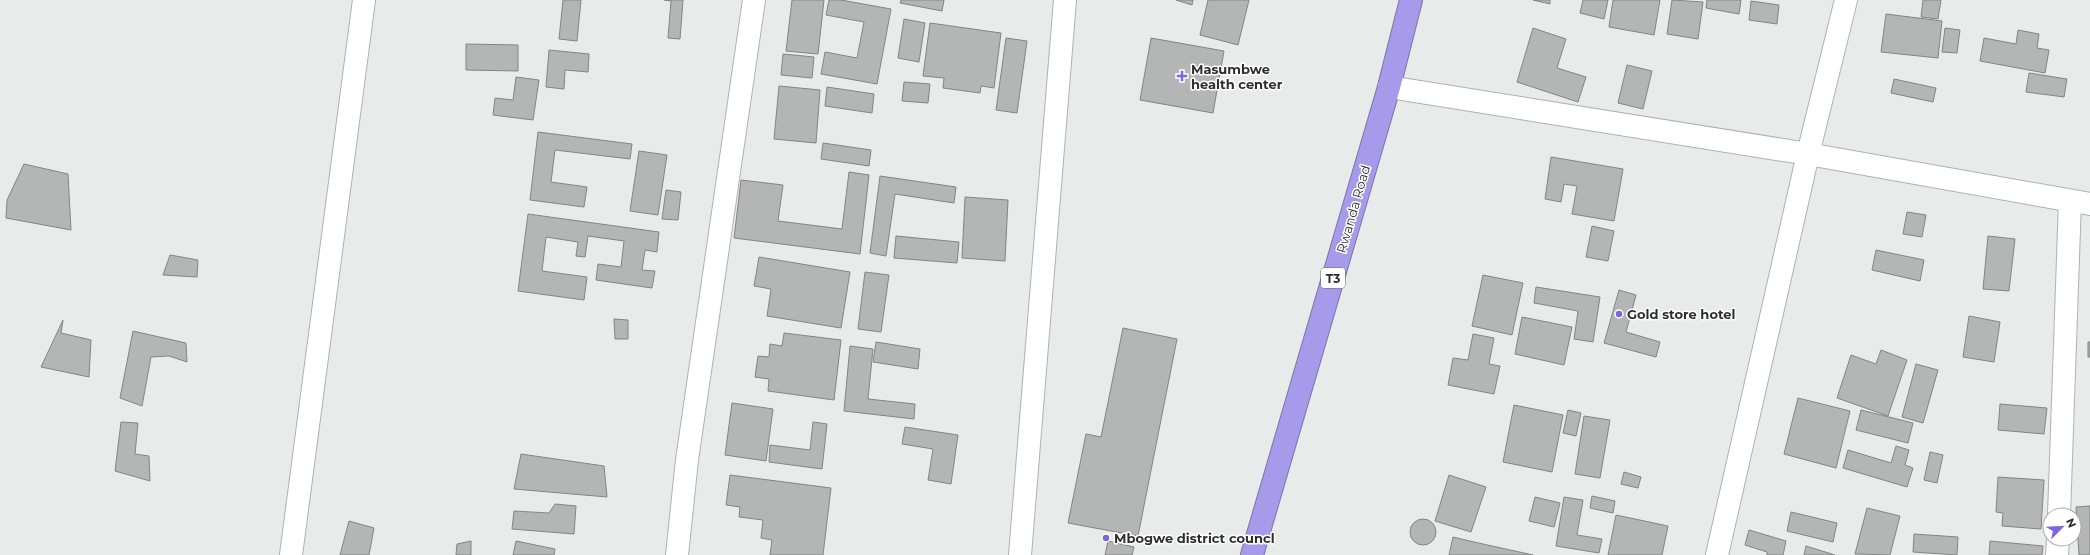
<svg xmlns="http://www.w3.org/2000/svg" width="2090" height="555" font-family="Montserrat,sans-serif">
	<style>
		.building { fill: #b3b6b4; stroke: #828583 }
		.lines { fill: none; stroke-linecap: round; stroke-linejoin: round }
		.street-casing { stroke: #aeb2b0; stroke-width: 24 }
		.highway-casing { stroke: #7c74a8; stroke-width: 24 }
		.street { stroke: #fff; stroke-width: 22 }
		.highway { stroke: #a79aea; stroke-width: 22 }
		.poi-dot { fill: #8164df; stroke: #fff; stroke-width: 1.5 }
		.labels { text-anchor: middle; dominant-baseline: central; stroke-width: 3; stroke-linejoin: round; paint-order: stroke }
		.shield { fill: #fff; stroke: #6c6d6c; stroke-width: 1 }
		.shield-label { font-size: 12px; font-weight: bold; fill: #2d2e2d }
		.poi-label { font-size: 13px; font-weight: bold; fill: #2d2e2d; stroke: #fff; text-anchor: start }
		.street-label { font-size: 13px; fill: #2d2e2d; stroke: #fff }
	</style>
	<rect width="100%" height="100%" fill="#e7ebe9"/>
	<path class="building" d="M563,0H581L577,41L559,39Z
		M664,0H683L680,39L668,38L671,1Z
		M792,0H824L818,54L786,51Z
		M829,0H841L891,9L877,84L821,74L825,52L857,58L864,22L826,15Z
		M901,0H944L942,11L900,3Z
		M1176,0H1193L1192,5Z
		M1208,0H1249L1238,45L1200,35Z
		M1533,0H1550V4Z
		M1583,0H1608L1604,19L1580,13Z
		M1613,0H1660L1654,35L1609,27Z
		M1672,0L1703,2L1698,39L1667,34Z
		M1707,0H1741L1739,14L1706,8Z
		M1923,0H1941L1938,19L1921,17Z
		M1751,1L1779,5L1777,24L1749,20Z
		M1886,14L1942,21L1938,58L1881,52Z
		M904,19L925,23L919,62L898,58Z
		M930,23L1001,33L994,88L981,86L980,93L943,88L944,78L923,76Z
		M1533,28L1566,39L1557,68L1586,77L1578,102L1517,82Z
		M1945,28L1960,30L1957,53L1942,52Z
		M2018,30L2039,34L2037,48L2049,50L2045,73L1980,61L1984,38L2016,44Z
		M1006,38L1027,41L1017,113L996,110Z
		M1151,38L1224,51L1213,113L1140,100Z
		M466,44L518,45V71L466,70Z
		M549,50L589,54L588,72L565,70L564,89L546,87Z
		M783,54L814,57L812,78L781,75Z
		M1627,65L1652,71L1643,109L1618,103Z
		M2029,73L2067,79L2064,97L2026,92Z
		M516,77L539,80L533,120L493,115L495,98L513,100Z
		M1894,79L1936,88L1933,102L1891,93Z
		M904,82L930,84L928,103L902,101Z
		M779,86L820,90L816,143L774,139Z
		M827,87L874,94L872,113L825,106Z
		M538,132L632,144L630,159L555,150L551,182L587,187L584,207L530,200Z
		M823,143L871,150L869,166L821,159Z
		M639,151L667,155L658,215L630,211Z
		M1551,157L1623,169L1614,221L1572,214L1577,186L1564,184L1561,202L1545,199Z
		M24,164L68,174L71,230L6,218L7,200Z
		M849,172L869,175L860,254L734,238L741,180L783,185L778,221L842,229Z
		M880,176L956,187L954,203L895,194L886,256L870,253Z
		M666,190L681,192L678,220L662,219Z
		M965,197L1008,200L1005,261L962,258Z
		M1907,212L1926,215L1922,237L1903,234Z
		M528,214L659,232L657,252L645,250L642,270L655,271L652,288L596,280L598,264L621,267L624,241L588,236L585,257L576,256L578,242L546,237L542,271L587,277L584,300L518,291Z
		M1592,226L1614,231L1608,261L1586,257Z
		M896,236L959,242L957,263L894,258Z
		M1988,236L2015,239L2009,291L1983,289Z
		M1876,250L1924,260L1920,281L1872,270Z
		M170,255L198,260L197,277L163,275Z
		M759,257L850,272L841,328L767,316L771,289L754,286Z
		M865,272L889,275L881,332L858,329Z
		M1483,275L1523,283L1512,335L1472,326Z
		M1536,287L1600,297L1593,342L1574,339L1578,311L1534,303Z
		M1619,290L1636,295L1626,332L1660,342L1656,357L1604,343Z
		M1969,316L2000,322L1994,362L1963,357Z
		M1522,317L1572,327L1564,365L1515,354Z
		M614,319L628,320V339H615Z
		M63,320L61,333L91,340L89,377L41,367Z
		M1123,328L1177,339L1138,536L1068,523L1086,434L1101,437Z
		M133,331L186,343L187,362L169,356L151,357L142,406L120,398Z
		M784,333L841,340L834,400L768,391L769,379L755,377L758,356L769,357L770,344L782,346Z
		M1473,334L1494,338L1489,364L1500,366L1494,394L1448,385L1453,358L1468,360Z
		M876,342L920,349L918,369L873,362Z
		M2088,342H2090V357H2088Z
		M850,346L873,349L868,399L915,404L914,419L844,411Z
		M1881,350L1907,360L1888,416L1837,398L1851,355L1876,364Z
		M1916,364L1938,370L1923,423L1902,417Z
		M1798,398L1850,411L1836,468L1784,454Z
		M732,403L773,409L766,461L725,455Z
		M2000,404L2047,408L2044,434L1998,430Z
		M1514,405L1563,415L1552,472L1503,462Z
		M1568,410L1581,413L1576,436L1563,433Z
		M1861,410L1913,423L1908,443L1856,430Z
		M1584,416L1610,420L1600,478L1575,474Z
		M121,422L138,423L135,454L149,456L150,481L115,471Z
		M813,422L827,424L822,469L769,462L770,445L810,450Z
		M905,427L958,435L951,484L928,480L933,449L902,444Z
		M1896,446L1909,450L1905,465L1913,468L1907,487L1843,468L1848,450L1891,463Z
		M1930,452L1943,455L1937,483L1924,480Z
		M521,454L604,466L607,497L514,489Z
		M1624,472L1641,477L1638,488L1621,484Z
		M730,475L831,488L823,555H770L772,540L761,538L763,520L739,517L740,507L726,505Z
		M1449,475L1486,487L1471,532L1435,521Z
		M1998,477L2044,480L2041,529L2002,526L2003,513L1996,512Z
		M1592,496L1615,501L1613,513L1590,508Z
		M1535,497L1560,503L1554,527L1529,521Z
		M1564,497L1583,500L1577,535L1602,539L1599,553L1556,546Z
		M555,504L576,506L574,534L512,529L514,511L549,513Z
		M2090,506V555H2079L2076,507Z
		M1867,508L1900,516L1890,555L1855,554Z
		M1791,512L1837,523L1833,542L1787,531Z
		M1616,515L1668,526L1662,555H1608Z
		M1410 532a13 13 0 1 1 26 0a13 13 0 1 1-26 0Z
		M349,521L374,528L369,555H340Z
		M1749,530L1786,541L1783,555H1767V552L1745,545Z
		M1914,534L1958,537L1957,555L1913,552Z
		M1453,537L1474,542L1533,555H1449Z
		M471,541V555H456L457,544Z
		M516,541L555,549L554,555H513Z
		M1108,541L1134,547L1132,555H1105Z
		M1990,541L2043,546L2042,555H1989Z
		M1806,546L1835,555H1804Z"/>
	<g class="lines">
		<defs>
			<path id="street" d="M1389,87L1808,154L2090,204
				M2059,515L2070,201
				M291,555L364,0
				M677,555L687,460L754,0
				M1020,555L1065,0
				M1717,555L1808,154L1846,0
				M2057,555L2058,539"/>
			<path id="highway" d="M1252,555L1389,87L1411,0"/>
		</defs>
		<use href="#street" class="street-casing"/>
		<use href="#highway" class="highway-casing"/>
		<use href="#street" class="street"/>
		<use href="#highway" class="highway"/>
	</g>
	<g class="poi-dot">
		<path d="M1180 70h4v4h4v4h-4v4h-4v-4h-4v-4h4z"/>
		<circle cx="1619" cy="314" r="4"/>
		<circle cx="1106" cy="538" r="4"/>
	</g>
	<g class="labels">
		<rect class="shield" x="1321" y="268" width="24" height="20" rx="3"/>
		<g class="shield-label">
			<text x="1333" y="278">T3</text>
		</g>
		<g class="poi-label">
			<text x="1191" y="69">Masumbwe<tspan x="1191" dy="15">health center</tspan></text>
			<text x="1627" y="314">Gold store hotel</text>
			<text x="1114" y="538">Mbogwe district councl</text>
		</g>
		<g class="street-label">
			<text transform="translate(1353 209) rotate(-74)">Rwanda Road</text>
		</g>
	</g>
	<g transform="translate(2062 527) rotate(66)"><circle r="19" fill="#ffffff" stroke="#ababab"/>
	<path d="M0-3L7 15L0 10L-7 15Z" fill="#8164df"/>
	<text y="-6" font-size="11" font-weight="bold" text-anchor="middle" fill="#2d2e2d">N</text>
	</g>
</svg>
